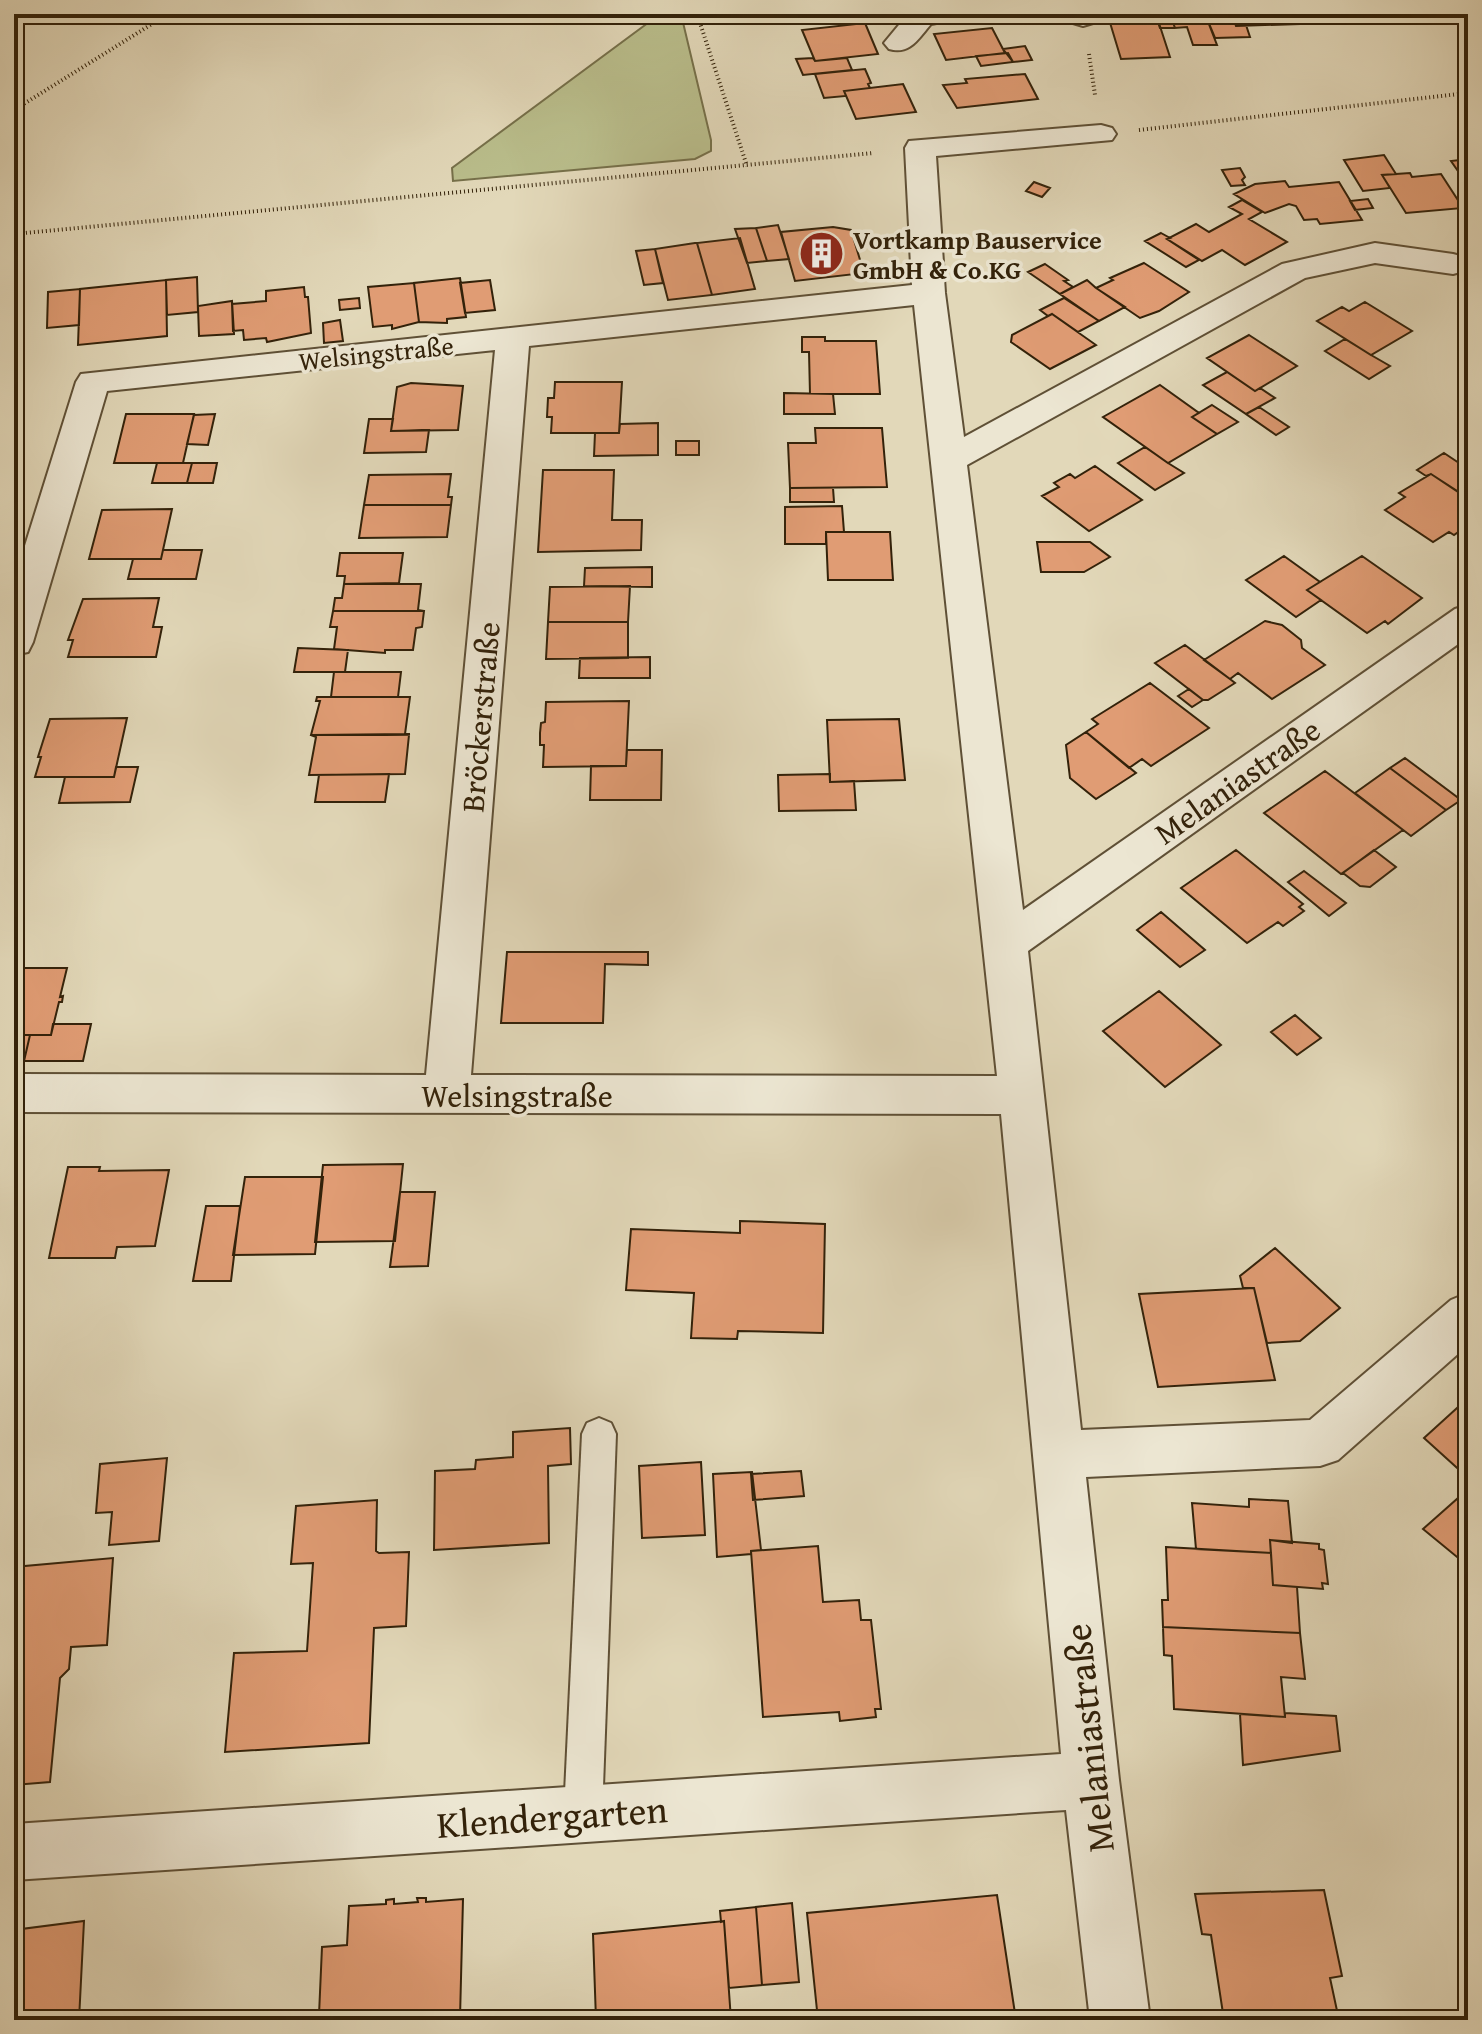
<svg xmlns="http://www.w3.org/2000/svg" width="1482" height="2034" font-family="'Gentium Book Plus',serif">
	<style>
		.green { fill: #b9bd8b; stroke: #76704a; stroke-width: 2 }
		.building { fill: #e09c74; stroke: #33220a; stroke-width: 2 }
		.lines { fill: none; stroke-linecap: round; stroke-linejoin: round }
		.lane-casing { stroke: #5f5036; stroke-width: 4 }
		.street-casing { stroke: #5f5036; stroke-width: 4 }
		.path { stroke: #33220a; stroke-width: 4; stroke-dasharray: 1 3; stroke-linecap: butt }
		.lane { fill: #ece6d2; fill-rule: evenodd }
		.street { fill: #ece6d2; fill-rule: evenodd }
		.labels { text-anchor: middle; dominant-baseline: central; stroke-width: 7; stroke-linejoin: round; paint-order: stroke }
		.far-poi-label { font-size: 26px; font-weight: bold; fill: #33220a; stroke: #ece6d2; text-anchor: start }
		.far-street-label { font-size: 26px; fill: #33220a; stroke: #ece6d2 }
		.street-label { font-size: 32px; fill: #33220a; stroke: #ece6d2 }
		.near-street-label { font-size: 38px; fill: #33220a; stroke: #ece6d2 }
	</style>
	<rect width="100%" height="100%" fill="#e2d8b9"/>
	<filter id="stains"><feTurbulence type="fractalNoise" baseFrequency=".0025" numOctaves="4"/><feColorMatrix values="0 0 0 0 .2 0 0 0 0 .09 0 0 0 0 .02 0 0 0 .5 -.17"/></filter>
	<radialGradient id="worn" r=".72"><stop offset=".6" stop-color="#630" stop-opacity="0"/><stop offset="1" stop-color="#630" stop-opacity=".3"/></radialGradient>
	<path class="green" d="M660,14H681L711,140V151L695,159L453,181L452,168Z"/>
	<path class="building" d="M1155,14H1170L1175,28H1160Z
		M1156,14L1170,57L1121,59L1108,16Z
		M1170,14H1205L1217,45H1193L1187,27L1175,28Z
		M1205,14H1232L1236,26L1246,25L1250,37L1215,38Z
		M1232,14H1295L1299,24L1236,26Z
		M865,23L878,54L815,61L802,30Z
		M992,28L1005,53L946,60L934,34Z
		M1025,46L1032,60L1013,62L1003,49Z
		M1008,53L1013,62L981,66L976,56Z
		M813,58L815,61L847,58L852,70L803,75L796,59Z
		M865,69L871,83L868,84L870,88L844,91L846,96L824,98L815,74Z
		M1025,74L1038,99L957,108L943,85L967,83L965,79Z
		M903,84L916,112L856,119L844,91Z
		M1384,155L1396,174L1382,175L1390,188L1363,191L1344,160Z
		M1468,159V184H1467L1451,161Z
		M1240,168L1245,177L1242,180L1245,185L1231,186L1222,170Z
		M1410,173L1412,177L1441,174L1463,208L1406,213L1382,175Z
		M1285,181L1289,187L1339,182L1362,220L1320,224L1317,219L1304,220L1296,206L1289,204L1265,213L1234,194L1255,184Z
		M1034,182L1050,188L1042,197L1026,191Z
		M1368,199L1373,208L1355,210L1350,201Z
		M1242,200L1262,212L1249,219L1287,242L1245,265L1222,250L1202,261L1167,239L1196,224L1209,232L1242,214L1229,207Z
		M778,225L789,259L767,261L756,228Z
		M833,227L851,230L864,273L795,281L781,232Z
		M756,228L767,261L747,263L735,229Z
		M1161,233L1170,238L1167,239L1199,260L1186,267L1145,241Z
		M740,238L755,289L712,295L697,243Z
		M695,243H697L712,295L668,300L655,249Z
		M655,249L663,283L644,285L636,251Z
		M1144,263L1189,292L1159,311L1140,318L1096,288L1113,280L1110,278Z
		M1045,264L1068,280L1064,281L1073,287L1060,294L1028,272Z
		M197,277L198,312L167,315L166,280Z
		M460,278L466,317L447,319V323L419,322L414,283Z
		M166,280L167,336L78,345L80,289Z
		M490,280L495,310L465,313L460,283Z
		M1087,280L1096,288L1125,307L1099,321L1060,294Z
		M414,283L419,322L392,329V325L373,327L368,287Z
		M304,287L305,297H308L311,333L267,342L266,338L244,340L243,330L233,331L232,304L266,301V291Z
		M80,289L79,325L47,328L48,292Z
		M359,298L360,308L340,310L339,300Z
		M1064,298L1099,321L1078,332L1052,314L1048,316L1040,310Z
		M232,301L234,334L199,336L198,306Z
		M1365,302L1412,331L1371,355L1317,321L1342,307L1349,311Z
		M1052,314L1096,345L1050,369L1011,342L1012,335Z
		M340,320L343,341L324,343L323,323Z
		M1249,335L1297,366L1255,391L1207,358Z
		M802,337H825V341H876L880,394H810L809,352H802Z
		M1345,339L1371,355L1390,366L1369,379L1325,351Z
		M1227,372L1255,391L1260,388L1275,398L1246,414L1203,385Z
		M555,382H622L619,433H551L552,417H547L548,398H554Z
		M411,383L463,386L458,430L391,431L397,387Z
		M1160,385L1199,413L1192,417L1217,434L1168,463L1103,417Z
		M784,393L833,394L835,414H784Z
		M1212,405L1238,422L1217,434L1192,417Z
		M1259,407L1289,427L1276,435L1246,414Z
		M126,414H194L183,463H114Z
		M215,414L208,445L187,444L194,415Z
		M369,419H393L391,431L429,430L426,452L364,453Z
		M658,423V455L594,456L595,433H619L620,424Z
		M815,428H882L887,487L790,488L788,443H816Z
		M676,441H699V455H676Z
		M1145,447L1168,463L1184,473L1155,490L1118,463Z
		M1444,453L1468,469L1467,498L1431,474L1426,476L1417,470Z
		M157,463H192L187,483H152Z
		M192,463H217L213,483H187Z
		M1095,466L1142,500L1089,531L1042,496L1059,487L1054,483L1070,474L1075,478Z
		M543,470H614L612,520H642L641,550L538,552Z
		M451,474L448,497H452L451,505H364L369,475Z
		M1431,474L1468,498V525L1454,535L1449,532L1433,542L1385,510L1405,497L1399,493Z
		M790,488H833L834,502H790Z
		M364,505H451L447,537L359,538Z
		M842,506L844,532H826V544H785V507Z
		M172,509L161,559H89L102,510Z
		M826,532H890L893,580H828Z
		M1037,542H1090L1110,557L1084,572H1041Z
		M163,550H202L196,579H128L133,559H161Z
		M340,553H403L399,583L344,584L345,576H337Z
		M1284,556L1320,582L1307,590L1321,600L1296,617L1246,580Z
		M1362,556L1422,598L1388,624L1385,621L1367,633L1307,590Z
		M652,567V587L584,586L585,568Z
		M344,584H421L418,610L424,611H333L335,598H342Z
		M630,586L628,622H548L550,587Z
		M159,598L153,627H162L156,657H68L73,640H68L83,599Z
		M333,611H424L422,627L416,628L413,650H385V653L334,649L337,627H330Z
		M1265,621L1282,625L1301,640L1302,648L1325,665L1272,699L1238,673L1230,679L1204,660Z
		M548,622H628V658L546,659Z
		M1185,645L1230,679L1235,683L1208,700H1203L1155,663Z
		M298,648L348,650L345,672H294Z
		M650,657V678H579L580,658Z
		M334,672H401L398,697H331Z
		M1150,683L1209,728L1151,766L1142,759L1129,768L1086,732L1098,724L1092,719Z
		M1189,689L1203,700L1192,707L1178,696Z
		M317,697H410L405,734H410L311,735L320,701H316Z
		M629,701L626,766L543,767L544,745H540V733L541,723L545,722L546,702Z
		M127,718L114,777H35L41,757H38L50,719Z
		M899,719L905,780L830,782L827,720Z
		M1086,732L1136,773L1096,799L1070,778L1066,745Z
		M311,735H409L405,774L309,775L316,737Z
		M627,750H662L661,800H590L591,766H626Z
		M1405,758L1461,800L1446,810L1390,768Z
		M116,767H138L130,802L59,803L65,777H114Z
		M1390,768L1446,810L1411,836L1355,793Z
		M1325,771L1403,830L1341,874L1264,813Z
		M389,774L385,802H315L319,775Z
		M830,774V782L854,781L856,810L779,811L778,775Z
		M1236,850L1303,904L1299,907L1304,911L1283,926L1278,922L1247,943L1181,888Z
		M1374,850L1396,867L1370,887L1360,886L1343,873Z
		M1304,871L1346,903L1329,916L1288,882Z
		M1161,912L1205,950L1180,967L1137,930Z
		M507,952H648V965L605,964L603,1023H501Z
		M14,968H67L60,997L63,996L62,1002H59L51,1035H14Z
		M1159,991L1221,1045L1165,1087L1103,1031Z
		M1295,1015L1321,1038L1297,1055L1271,1032Z
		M53,1024H91L83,1061H24L30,1035H51Z
		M14,1035H30L24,1061H14Z
		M403,1164L395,1241L315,1242L323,1165Z
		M68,1167H100L99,1171L169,1170L155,1246L117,1247L115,1258H49Z
		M245,1177H323L315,1254L233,1255Z
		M400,1192H435L428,1266L390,1267Z
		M206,1206H240L231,1281H193Z
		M740,1221L825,1224L823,1333L738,1331L737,1339L691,1338L694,1293L626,1290L631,1229L740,1233Z
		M1275,1248L1340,1308L1300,1341L1267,1343L1254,1288H1243L1240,1276Z
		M1254,1288L1275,1380L1158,1387L1139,1294Z
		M1468,1398V1566L1423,1529L1467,1490L1466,1476L1424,1438Z
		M570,1428L571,1464L548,1466L549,1543L434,1550L435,1471L475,1469L476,1460L513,1457V1432Z
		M167,1458L159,1541L109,1545L112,1512L96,1513L100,1464Z
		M701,1462L705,1535L642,1538L639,1466Z
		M801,1471L804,1496L753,1500L751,1474Z
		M752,1472L761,1550L751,1551V1554L717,1557L713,1474Z
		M1249,1499L1288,1501L1292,1543L1270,1540L1271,1553L1196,1549L1192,1503L1249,1507Z
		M377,1500L376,1551L379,1553L409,1552L406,1626L374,1628L369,1743L225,1752L234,1653L307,1651L313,1563L291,1564L296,1506Z
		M1270,1540L1319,1544V1549L1324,1550L1328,1584L1322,1583L1323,1589L1273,1585Z
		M818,1546L823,1602L859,1600L861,1620H871L881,1709H875L876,1717L840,1721L839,1712L763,1717L751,1551Z
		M1166,1547L1271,1553L1273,1585L1297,1587L1300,1633L1163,1627L1162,1600H1168Z
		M113,1558L107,1645L71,1647L69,1669L60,1678L50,1782L14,1785V1567Z
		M1163,1627L1300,1633L1305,1679L1281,1677L1285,1717L1174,1709L1172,1656L1164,1655Z
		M1285,1713L1336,1716L1340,1751L1243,1765L1240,1714L1285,1717Z
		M1324,1890L1342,1976L1330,1978L1339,2020H1224L1211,1935L1202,1934L1195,1894Z
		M997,1895L1016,2020H818L807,1913Z
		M417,1898H426V1902L463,1899L460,2018L344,2020L343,2010L341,2015H319L322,1947L347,1945L349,1906L386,1904V1900L394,1899V1904L418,1902Z
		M792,1903L799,1982L762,1985L756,1907Z
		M756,1907L762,1985L729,1988L724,1921L721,1922L720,1911Z
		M84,1921L79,2020H14V1930Z
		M724,1921L731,2020H596L593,1934Z"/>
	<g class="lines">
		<defs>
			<path id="lane" d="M599,1418L611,1423L616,1434L602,1814L597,1828L583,1833L569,1828L564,1814L582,1434L587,1423Z"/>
			<path id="street" d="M908,14H957L953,20L931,24C918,39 910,55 889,49L884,43Z
				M1069,14H1097L1093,23L1083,26L1073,23Z
				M1101,125L1112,128L1116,134L1112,140L936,156L945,293L964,437L1282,264L1375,243L1453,254L1464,257L1468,262L1464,271L1453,274L1375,263L1305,278L967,465L1023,910L1455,609L1468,605V637L1028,951L1081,1430L1310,1420L1451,1300L1468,1293V1345L1338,1460L1320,1466L1086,1477L1119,1780L1150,2020H1090L1066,1810L14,1880V1824L1061,1754L1001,1114L14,1112V1074L426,1075L495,350L107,391L33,642L28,652L14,655V581L76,382L81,374L912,285L905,148L909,141ZM914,305L997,1076L471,1075L529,346Z"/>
		</defs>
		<use href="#lane" class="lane-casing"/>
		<use href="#street" class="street-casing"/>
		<path class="path" d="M697,14L747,166
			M1089,54L1095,95
			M14,110L168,14
			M1139,130L1468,93
			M14,234L873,153"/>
		<use href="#lane" class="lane"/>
		<use href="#street" class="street"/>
	</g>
	<defs>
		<symbol id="building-disc" viewBox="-11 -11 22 22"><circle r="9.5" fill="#8f2418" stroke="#ece6d2"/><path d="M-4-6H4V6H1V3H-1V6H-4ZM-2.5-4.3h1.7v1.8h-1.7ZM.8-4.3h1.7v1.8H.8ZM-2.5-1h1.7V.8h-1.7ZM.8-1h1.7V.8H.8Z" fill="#fff"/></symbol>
	</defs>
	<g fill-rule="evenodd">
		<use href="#building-disc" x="796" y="228" width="51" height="51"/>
	</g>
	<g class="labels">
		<g class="far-poi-label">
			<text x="853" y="239">Vortkamp Bauservice<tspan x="853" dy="30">GmbH &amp; Co.KG</tspan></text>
		</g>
		<g class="far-street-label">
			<text transform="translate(376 353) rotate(-6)">Welsingstraße</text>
		</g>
		<g class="street-label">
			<text transform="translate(480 717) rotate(-85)">Bröckerstraße</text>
			<text transform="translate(1237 781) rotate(-35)">Melaniastraße</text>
			<text x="517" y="1095">Welsingstraße</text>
		</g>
		<g class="near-street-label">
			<text transform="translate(1088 1738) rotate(-96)">Melaniastraße</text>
			<text transform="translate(552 1816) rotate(-4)">Klendergarten</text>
		</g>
	</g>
	<rect width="1482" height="2034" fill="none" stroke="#e2d8b9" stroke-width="48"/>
	<rect x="16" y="16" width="1450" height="2002" fill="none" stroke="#33220a" stroke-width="4"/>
	<rect x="24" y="24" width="1434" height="1986" fill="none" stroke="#33220a" stroke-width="2"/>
	<rect width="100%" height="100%" filter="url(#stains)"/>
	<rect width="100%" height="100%" fill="url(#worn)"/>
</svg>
